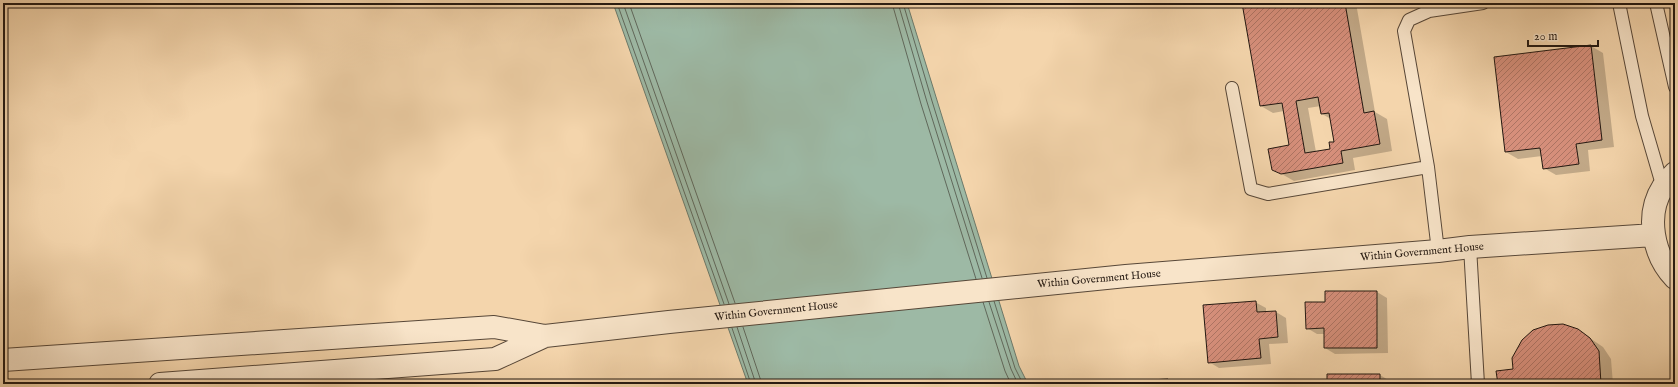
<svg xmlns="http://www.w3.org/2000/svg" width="1678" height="387" font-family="'IM FELL English',serif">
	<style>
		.water { fill: #9db9a5; stroke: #6c796a }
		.shadow { fill: #0003; fill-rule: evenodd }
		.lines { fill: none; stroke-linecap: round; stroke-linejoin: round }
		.shore { stroke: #60685b; stroke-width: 1 }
		.building { fill: url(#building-hatch); stroke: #231811; fill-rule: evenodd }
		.lane-casing { stroke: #574738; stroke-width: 14 }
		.street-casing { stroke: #574738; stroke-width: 24 }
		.lane { stroke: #f8e4c9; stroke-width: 12 }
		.street { stroke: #f8e4c9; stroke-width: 22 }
		.labels { text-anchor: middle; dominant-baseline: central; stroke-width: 3; stroke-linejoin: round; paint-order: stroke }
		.street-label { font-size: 11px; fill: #231811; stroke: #f8e4c9 }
	</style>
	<defs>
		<pattern id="building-hatch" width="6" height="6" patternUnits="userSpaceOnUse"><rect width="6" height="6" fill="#d68f7b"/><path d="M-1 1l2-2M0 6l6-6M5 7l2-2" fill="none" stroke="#ad7463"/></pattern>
	</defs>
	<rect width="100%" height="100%" fill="#f4d5ac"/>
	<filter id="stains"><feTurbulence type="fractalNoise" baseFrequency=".005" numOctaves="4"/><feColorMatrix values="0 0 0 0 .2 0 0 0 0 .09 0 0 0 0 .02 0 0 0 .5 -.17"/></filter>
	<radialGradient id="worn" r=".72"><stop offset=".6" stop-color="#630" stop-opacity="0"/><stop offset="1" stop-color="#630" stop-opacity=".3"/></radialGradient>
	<path class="water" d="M613,3H907L1019,366L1028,384H748Z"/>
	<path class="shadow" d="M1243,3H1356L1375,112L1387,119L1392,151L1353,158L1355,170L1294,181L1273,169L1291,146L1284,111L1273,113L1261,106ZM1321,106L1322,114L1331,119L1335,143L1331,150L1316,152L1308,108Z
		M1591,46L1603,53L1614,147L1588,150L1590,171L1556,175L1544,168L1542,156L1518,159L1506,152Z
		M1377,292L1387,298L1388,353L1335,354L1325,348V334H1317L1307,328L1326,303Z
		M1255,302L1266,308V312H1276L1286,318L1288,343L1269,344L1271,364L1219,368L1209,362Z
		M1578,330L1603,347L1611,359L1613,384H1499L1514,370Z
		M1380,375L1390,381V384H1328Z
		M1168,380L1175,384H1114Z"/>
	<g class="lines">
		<path class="shore" d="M617,3L724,304
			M623,3L729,304
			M629,3L735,303
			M892,3L921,104L976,279
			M898,3L927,102L982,278
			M903,3L932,101L987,278
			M994,301L1015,368L1023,384
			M983,302L1005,371L1011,384
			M989,302L1011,369L1018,384
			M737,327L756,384
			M743,327L762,384
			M732,328L751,384"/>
	</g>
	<path class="building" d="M1242,3H1345L1364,113L1374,111L1380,144L1341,151L1343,163L1281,174L1272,170L1268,149L1289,145L1282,103L1260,106ZM1318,97L1321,114L1329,113L1334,142H1329L1330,149L1305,153L1296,101Z
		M1591,45L1602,140L1576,144L1579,164L1543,169L1540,148L1505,152L1494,57Z
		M1325,291H1377V348H1324V328L1306,329L1305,302H1325Z
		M1256,301L1257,312L1276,311L1278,337L1259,339L1261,358L1208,363L1203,305Z
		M1563,324L1578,329L1590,338L1599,351L1601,384H1498L1496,371L1513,369L1512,358L1522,340L1533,330L1548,325Z
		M1327,374H1380V384H1327Z
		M1168,379V384H1114L1113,382Z
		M1260,382L1261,384H1229Z"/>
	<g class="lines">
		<defs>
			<path id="lane" d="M1619,3L1642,116L1663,188
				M1656,3L1675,87
				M1232,88L1251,189L1268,194L1428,167
				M1470,247L1478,384
				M1438,251L1428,167L1404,31L1409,20L1429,11L1483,3"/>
			<path id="street" d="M1675,173C1671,177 1667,182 1663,187C1645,215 1653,255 1675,278
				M3,360L494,327L545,336L669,322L1126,276L1438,251L1470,247L1654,235
				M160,384L495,359L545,336"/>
		</defs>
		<use href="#lane" class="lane-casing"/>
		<use href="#street" class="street-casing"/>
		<use href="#lane" class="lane"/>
		<use href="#street" class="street"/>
	</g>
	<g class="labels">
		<g class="street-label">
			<text transform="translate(1422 252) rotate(-5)">Within Government House</text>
			<text transform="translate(1099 279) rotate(-5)">Within Government House</text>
			<text transform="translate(776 311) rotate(-6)">Within Government House</text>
		</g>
	</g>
	<rect width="1678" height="387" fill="none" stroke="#f4d5ac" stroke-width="16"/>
	<rect x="4" y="4" width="1670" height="379" fill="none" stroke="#231811" stroke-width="2"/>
	<rect x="8" y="8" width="1662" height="371" fill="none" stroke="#231811"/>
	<path d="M1528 40v6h70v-6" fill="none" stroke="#231811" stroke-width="2"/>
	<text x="1534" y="40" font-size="12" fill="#231811" stroke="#f8e4c9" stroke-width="3" paint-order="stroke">20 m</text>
	<rect width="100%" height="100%" filter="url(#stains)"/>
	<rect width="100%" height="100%" fill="url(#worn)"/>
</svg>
